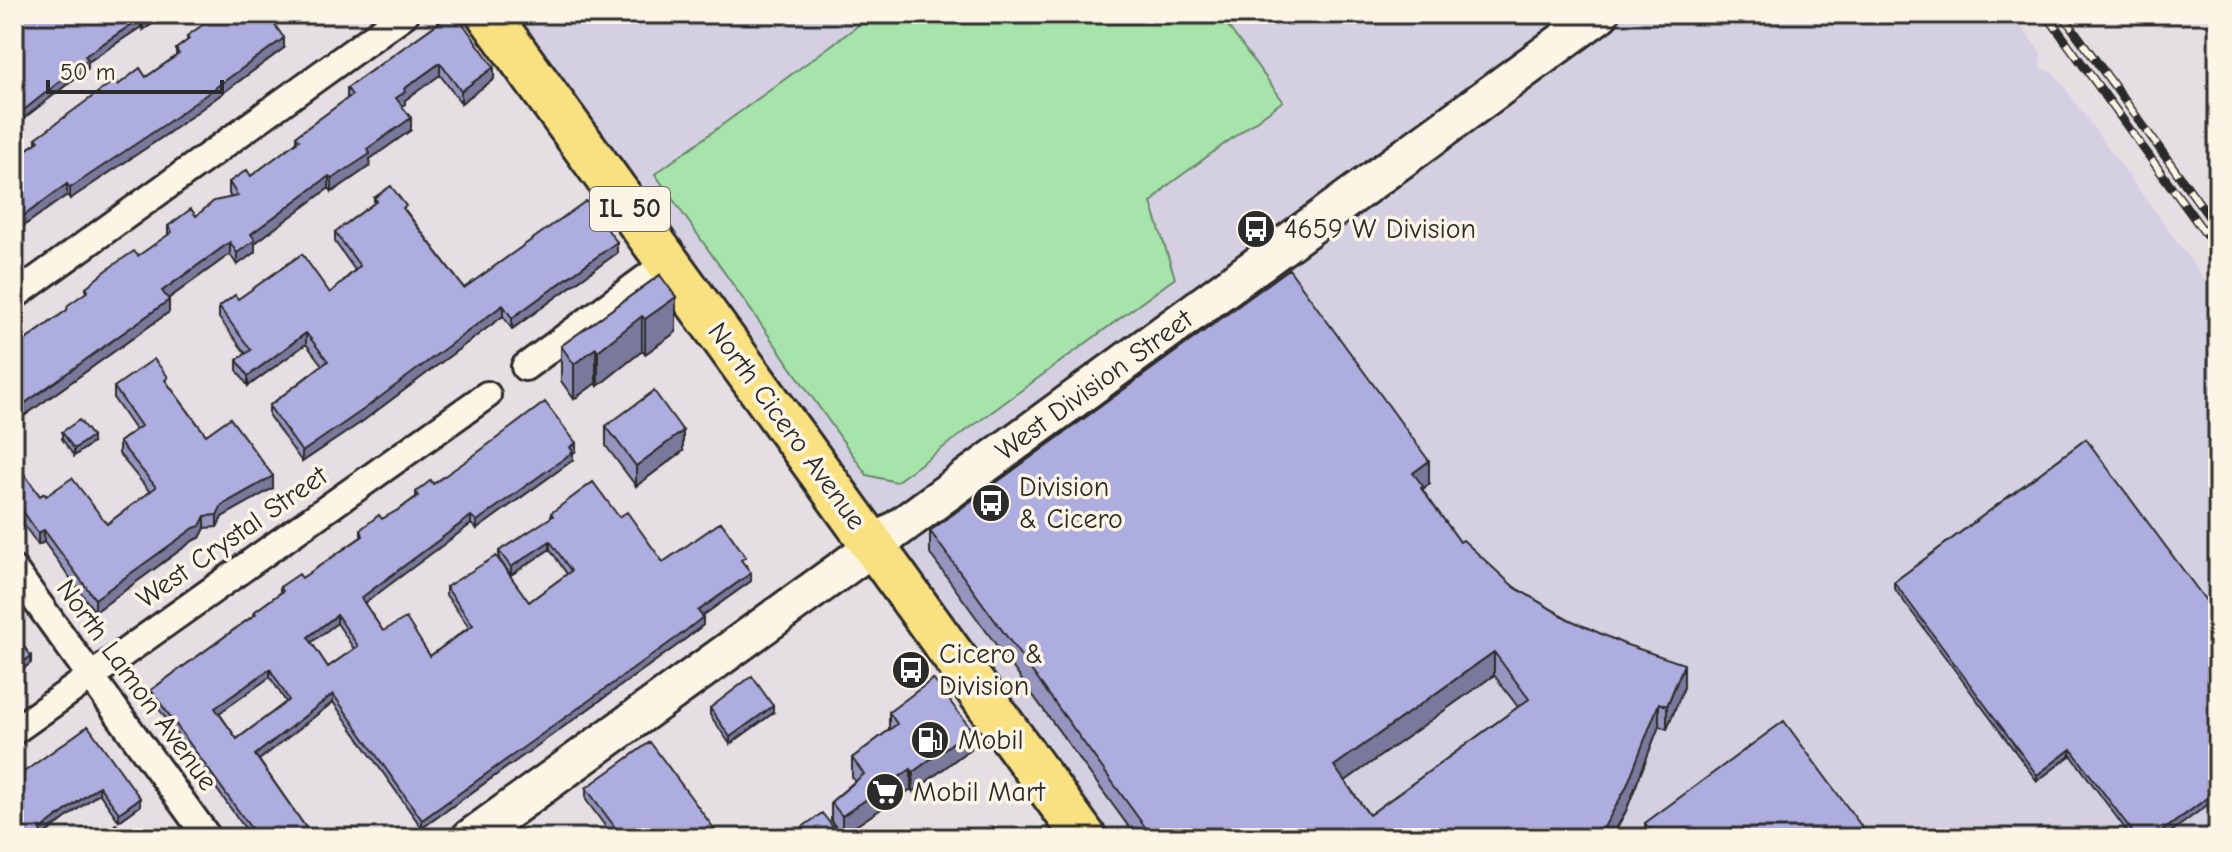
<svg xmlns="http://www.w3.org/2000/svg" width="2232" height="852" font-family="'Comic Neue',sans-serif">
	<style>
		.built { fill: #d4d0e2 }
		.green { fill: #a7e4ab; stroke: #69886b; stroke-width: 2 }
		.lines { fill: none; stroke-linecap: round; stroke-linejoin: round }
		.minor-casing { stroke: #2b2b2b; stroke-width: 32 }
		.secondary-casing { stroke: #2b2b2b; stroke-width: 42 }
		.primary-casing { stroke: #2b2b2b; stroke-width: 48 }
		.minor { stroke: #fcf5e5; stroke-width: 26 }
		.secondary { stroke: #fcf5e5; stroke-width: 36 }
		.primary { stroke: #f9e181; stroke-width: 42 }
		.rail-casing { stroke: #2b2b2b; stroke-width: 9 }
		.rail { stroke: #fcf5e5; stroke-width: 6; stroke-dasharray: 18; stroke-linecap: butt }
		.wall { fill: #9695c0; stroke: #2b2b2b; stroke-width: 2; fill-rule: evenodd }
		.shaded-wall { fill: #7a799c; stroke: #2b2b2b; stroke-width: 2 }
		.building { fill: #aeaddf; stroke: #2b2b2b; stroke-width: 2; fill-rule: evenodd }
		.labels { text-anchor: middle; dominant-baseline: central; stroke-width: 7; stroke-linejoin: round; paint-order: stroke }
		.shield { fill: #fcf5e5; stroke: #6a6863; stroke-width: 2 }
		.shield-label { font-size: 26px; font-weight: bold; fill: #2b2b2b }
		.poi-label { font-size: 28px; fill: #2b2b2b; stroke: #fcf5e5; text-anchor: start }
		.street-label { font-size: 28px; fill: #2b2b2b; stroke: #fcf5e5 }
	</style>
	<rect width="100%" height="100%" fill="#e5dfe3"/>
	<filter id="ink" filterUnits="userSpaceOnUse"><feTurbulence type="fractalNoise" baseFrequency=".0125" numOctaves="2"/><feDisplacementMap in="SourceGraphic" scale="16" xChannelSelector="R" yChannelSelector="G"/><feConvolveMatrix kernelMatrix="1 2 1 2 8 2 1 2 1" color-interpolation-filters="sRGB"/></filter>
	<g filter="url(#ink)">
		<path class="built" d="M515,14H2012L2041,53L2040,68L2053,72L2218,298V838H1108Z"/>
		<path class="green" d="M874,14H1219L1283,101L1167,186L1151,203L1175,278L896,482L867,475L655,174Z"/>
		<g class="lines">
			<defs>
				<path id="minor" d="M14,296L405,14
					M525,367L668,262
					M14,570L208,838
					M14,731L487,395"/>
				<path id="secondary" d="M470,838L874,546L1600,14"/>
				<path id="primary" d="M488,14L1085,838"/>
			</defs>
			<use href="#minor" class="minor-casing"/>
			<use href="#secondary" class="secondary-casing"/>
			<use href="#primary" class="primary-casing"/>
			<use href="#minor" class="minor"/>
			<use href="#secondary" class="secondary"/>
			<use href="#primary" class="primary"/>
			<defs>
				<path id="rail" d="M2046,14L2218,251
					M2062,14L2218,229"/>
			</defs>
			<use href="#rail" class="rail-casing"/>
			<use href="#rail" class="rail"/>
		</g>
		<path class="wall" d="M14,14H167L143,30L141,27L88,62V68L19,122L14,115Z
			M451,14L494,79L461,103L440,75L405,100V104L402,106L411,130L370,159V166L332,192L329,188L255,243V252L237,265L230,254L168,299L169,312L14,423V344L23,342L67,310L86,293V287L138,256L168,235V226L196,216L231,198L229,194V182L251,176L296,143V136L347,99V88Z
			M187,36L284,48L167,134L70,199L67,195L22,227V236L14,242V158L36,143V138L118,85L146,77L176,56V49L187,41Z
			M374,198L406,211L464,288L617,253L512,329L503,316L363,421L302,462L269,416V406L322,365L306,344L248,386L237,370V360L246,354L219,318V307L238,299L330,293L355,270L335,242V232L374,203Z
			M660,275L676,332L645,354L642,351L598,386L596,383L574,399L561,381V346Z
			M168,384L206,435L273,488L222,517L217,527L205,528L200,538L194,540L95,612L44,542L38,545L14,511V460L40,496H46L107,524L150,492L119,454V442L135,430L114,399V387Z
			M606,426L683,451L636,486L606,446Z
			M62,432L92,443L74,456L62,439Z
			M2086,439L2163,838H2132L2071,755L2037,781L1894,588V582Z
			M576,451L573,453V460L477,529L471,524L364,603L383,631L430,656L469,627L446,595V587L529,602L567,574L550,549L511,575L499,559V551L551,518V513L619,517L663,562L746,565L751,581L702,616L703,625L679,644L422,828L333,702L259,760L313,838H252L151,698V690L254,615V612L280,593V587L302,578L361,537V529L382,519L398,510L416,497V492L433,484ZM337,623L354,649L328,667L311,642ZM270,677L286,702L237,739L219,713Z
			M1429,484L1423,489V491L1460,542L1514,587L1684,687L1667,729L1659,726L1626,811L1611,838H1137L930,554V531ZM1494,675L1518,707L1369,815L1345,781Z
			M710,708L773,713L730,744L710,715Z
			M889,712L971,748L913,792L911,789L842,835L831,821V802L855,781L852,777V758L889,730Z
			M88,726L140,806L119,821L99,793L42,836V838H14Z
			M586,788L721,838H614L586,800Z
			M1645,823L1870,838H1645Z"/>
		<path class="shaded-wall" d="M154,14H167L143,30V21Z
			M312,14H322L312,21Z
			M141,18V27L88,62V68L19,122V114L85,56Z
			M284,38V48L167,134L70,199V188Z
			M440,63V75L405,100V104L396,110V98L404,89Z
			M494,67V79L461,103V91Z
			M411,118V130L370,159V166L332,192V179L367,149Z
			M329,176V188L255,243V252L237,265V253L251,234Z
			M67,184V195L22,227V236L14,242V232L18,220Z
			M230,242V254L162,303V291Z
			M617,242V253L512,329V318Z
			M676,297V332L645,354V319Z
			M169,300V312L14,423V411Z
			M503,305V316L363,421L302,462V452Z
			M642,316V351L598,386V351Z
			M306,333V344L248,386V376Z
			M596,348V383L574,399V364Z
			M683,431V451L636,486V466Z
			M92,436V443L74,456V449Z
			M576,443V451L573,453V460L477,529V521Z
			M1429,461V484L1423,489V509L1413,473Z
			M273,476V488L222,517L217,527V515L222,505Z
			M205,516V528L200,538L194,540L95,612V599Z
			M471,516V524L361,606V598Z
			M44,530V542L38,545V533Z
			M550,541V549L511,575V567Z
			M751,573V581L698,619V611Z
			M337,615V623L308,645V637Z
			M703,617V625L679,644L422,828V820Z
			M1494,652V675L1334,789V766Z
			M31,656V663L14,676V669Z
			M1684,664V687L1667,729V706Z
			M270,669V677L215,716V708Z
			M333,694V702L255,763V755Z
			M1659,703V726L1626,811L1611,838H1598Z
			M773,706V713L730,744V737Z
			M971,729V748L913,792V772Z
			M2071,749V755L2037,781V775Z
			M911,769V789L842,835V816Z
			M99,786V793L42,836V838H37L40,830Z
			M2218,790V797L2163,838H2153Z
			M140,798V806L119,821V813Z
			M836,831L835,838H825Z"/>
		<path class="building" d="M14,14H154L143,21L141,18L85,56L88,59L19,114L14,107Z
			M218,14H267L284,38L167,123L70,188L67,184L18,220L22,226L14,232V158L39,141L36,138L115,80L118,85L140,68L146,77L179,54L176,49L189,39L187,36Z
			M451,14H456L494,67L461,91L440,63L404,89L405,92L396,98L411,118L367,149L370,154L332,179L329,176L251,234L255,240L237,253L230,242L162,291L169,300L14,411V344L17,342H23L67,310L68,305L88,291L86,287L112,266L134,251L138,256L172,232L168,226L191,209L196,216L214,201L238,196L229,182L247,170L251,176L299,140L296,136L352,95L347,88Z
			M391,186L406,206L403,208L464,288L586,201L617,242L512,318L503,305L363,410L302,452L269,406L328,361L306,333L248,376L237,360L251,350L219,307L235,295L238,299L302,254L330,293L360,266L335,232L377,201L374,198Z
			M1289,269L1429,461L1413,473L1423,486L1421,488L1460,542L1463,540L1514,587L1568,619L1624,644L1684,664L1667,706L1659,703L1626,788L1598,838H1153L930,531ZM1494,652L1529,699L1369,815L1334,766Z
			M660,275L676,297L645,319L642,316L598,351L596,348L574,364L561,346Z
			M154,359L168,377L165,380L206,435L230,418L273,476L222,505L217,515L205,516L200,526L194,528L95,599L44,530L38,533L14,498V460L40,496L44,493L46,496L72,478L107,524L156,487L119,442L141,426L114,387Z
			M654,391L683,431L636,466L606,426Z
			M545,402L576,443L570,447L573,452L477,521L471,516L361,598L383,631L406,618L430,656L473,625L446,587L496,556L529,602L571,571L550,541L511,567L499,551L553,516L551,513L593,482L619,517L627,512L663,562L721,522L746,557L741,560L751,573L698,611L703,617L679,636L422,820L333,694L255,755L313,838H258L151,690L256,614L254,612L283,591L280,587L299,574L302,578L363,536L361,529L379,515L382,519L398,510L418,496L416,492L431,480L433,484L469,459ZM337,615L358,646L328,667L308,637ZM270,669L289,700L237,739L215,708Z
			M79,420L92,436L74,449L62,432Z
			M2086,439L2218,617V790L2153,838H2137L2071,749L2037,775L1894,582Z
			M14,633L31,656L14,669Z
			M752,676L773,706L730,737L710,708Z
			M933,679L971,729L913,772L911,769L842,816L831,802L864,774L852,758L897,724L889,712Z
			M1784,721L1870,838H1656L1645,823Z
			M88,726L140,798L119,813L99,786L40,830L42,834L37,838H14V779Z
			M650,742L721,838H623L586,788Z
			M822,813L836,831L825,838H787Z
			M116,824L126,838H98Z"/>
	</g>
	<defs>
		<symbol id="bus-disc" viewBox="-11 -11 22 22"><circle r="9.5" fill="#2b2b2b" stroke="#fcf5e5"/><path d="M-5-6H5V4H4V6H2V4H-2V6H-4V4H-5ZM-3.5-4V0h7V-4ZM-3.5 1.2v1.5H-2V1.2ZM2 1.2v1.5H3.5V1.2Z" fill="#fff"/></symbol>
		<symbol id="fuel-disc" viewBox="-11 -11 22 22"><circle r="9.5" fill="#2b2b2b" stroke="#fcf5e5"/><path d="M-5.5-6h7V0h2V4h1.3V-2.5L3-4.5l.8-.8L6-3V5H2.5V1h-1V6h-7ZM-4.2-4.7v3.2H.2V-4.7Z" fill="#fff"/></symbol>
		<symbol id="supermarket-disc" viewBox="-11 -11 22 22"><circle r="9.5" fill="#2b2b2b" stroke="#fcf5e5"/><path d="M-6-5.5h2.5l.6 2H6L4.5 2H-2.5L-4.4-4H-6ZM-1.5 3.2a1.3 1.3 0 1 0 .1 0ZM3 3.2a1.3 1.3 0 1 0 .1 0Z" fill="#fff"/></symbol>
	</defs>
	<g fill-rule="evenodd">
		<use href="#bus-disc" x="1234" y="207" width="44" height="44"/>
		<use href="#bus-disc" x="969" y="481" width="44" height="44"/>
		<use href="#bus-disc" x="889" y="648" width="44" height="44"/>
		<use href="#fuel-disc" x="908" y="718" width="44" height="44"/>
		<use href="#supermarket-disc" x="863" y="770" width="44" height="44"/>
	</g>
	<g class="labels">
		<rect class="shield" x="590" y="187" width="80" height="44" rx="6"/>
		<g class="shield-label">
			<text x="630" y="209">IL 50</text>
		</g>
		<g class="poi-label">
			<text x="1284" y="229">4659 W Division</text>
			<text x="1019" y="487">Division<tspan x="1019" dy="32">&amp; Cicero</tspan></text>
			<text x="939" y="654">Cicero &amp;<tspan x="939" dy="32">Division</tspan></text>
			<text x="958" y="740">Mobil</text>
			<text x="913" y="792">Mobil Mart</text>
		</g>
		<g class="street-label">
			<text transform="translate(1094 385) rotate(-36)">West Division Street</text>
			<text transform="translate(787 426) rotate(54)">North Cicero Avenue</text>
			<text transform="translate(232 537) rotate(-35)">West Crystal Street</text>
			<text transform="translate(137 685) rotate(54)">North Lamon Avenue</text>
		</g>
	</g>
	<rect width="2232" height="852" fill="none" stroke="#fcf5e5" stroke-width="48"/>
	<rect x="24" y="24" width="2184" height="804" fill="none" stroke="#2b2b2b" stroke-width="3" filter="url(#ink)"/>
	<path d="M48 80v12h174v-12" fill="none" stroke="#2b2b2b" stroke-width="4"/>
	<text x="60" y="80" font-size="24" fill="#2b2b2b" stroke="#fcf5e5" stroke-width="6" paint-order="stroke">50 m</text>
</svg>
